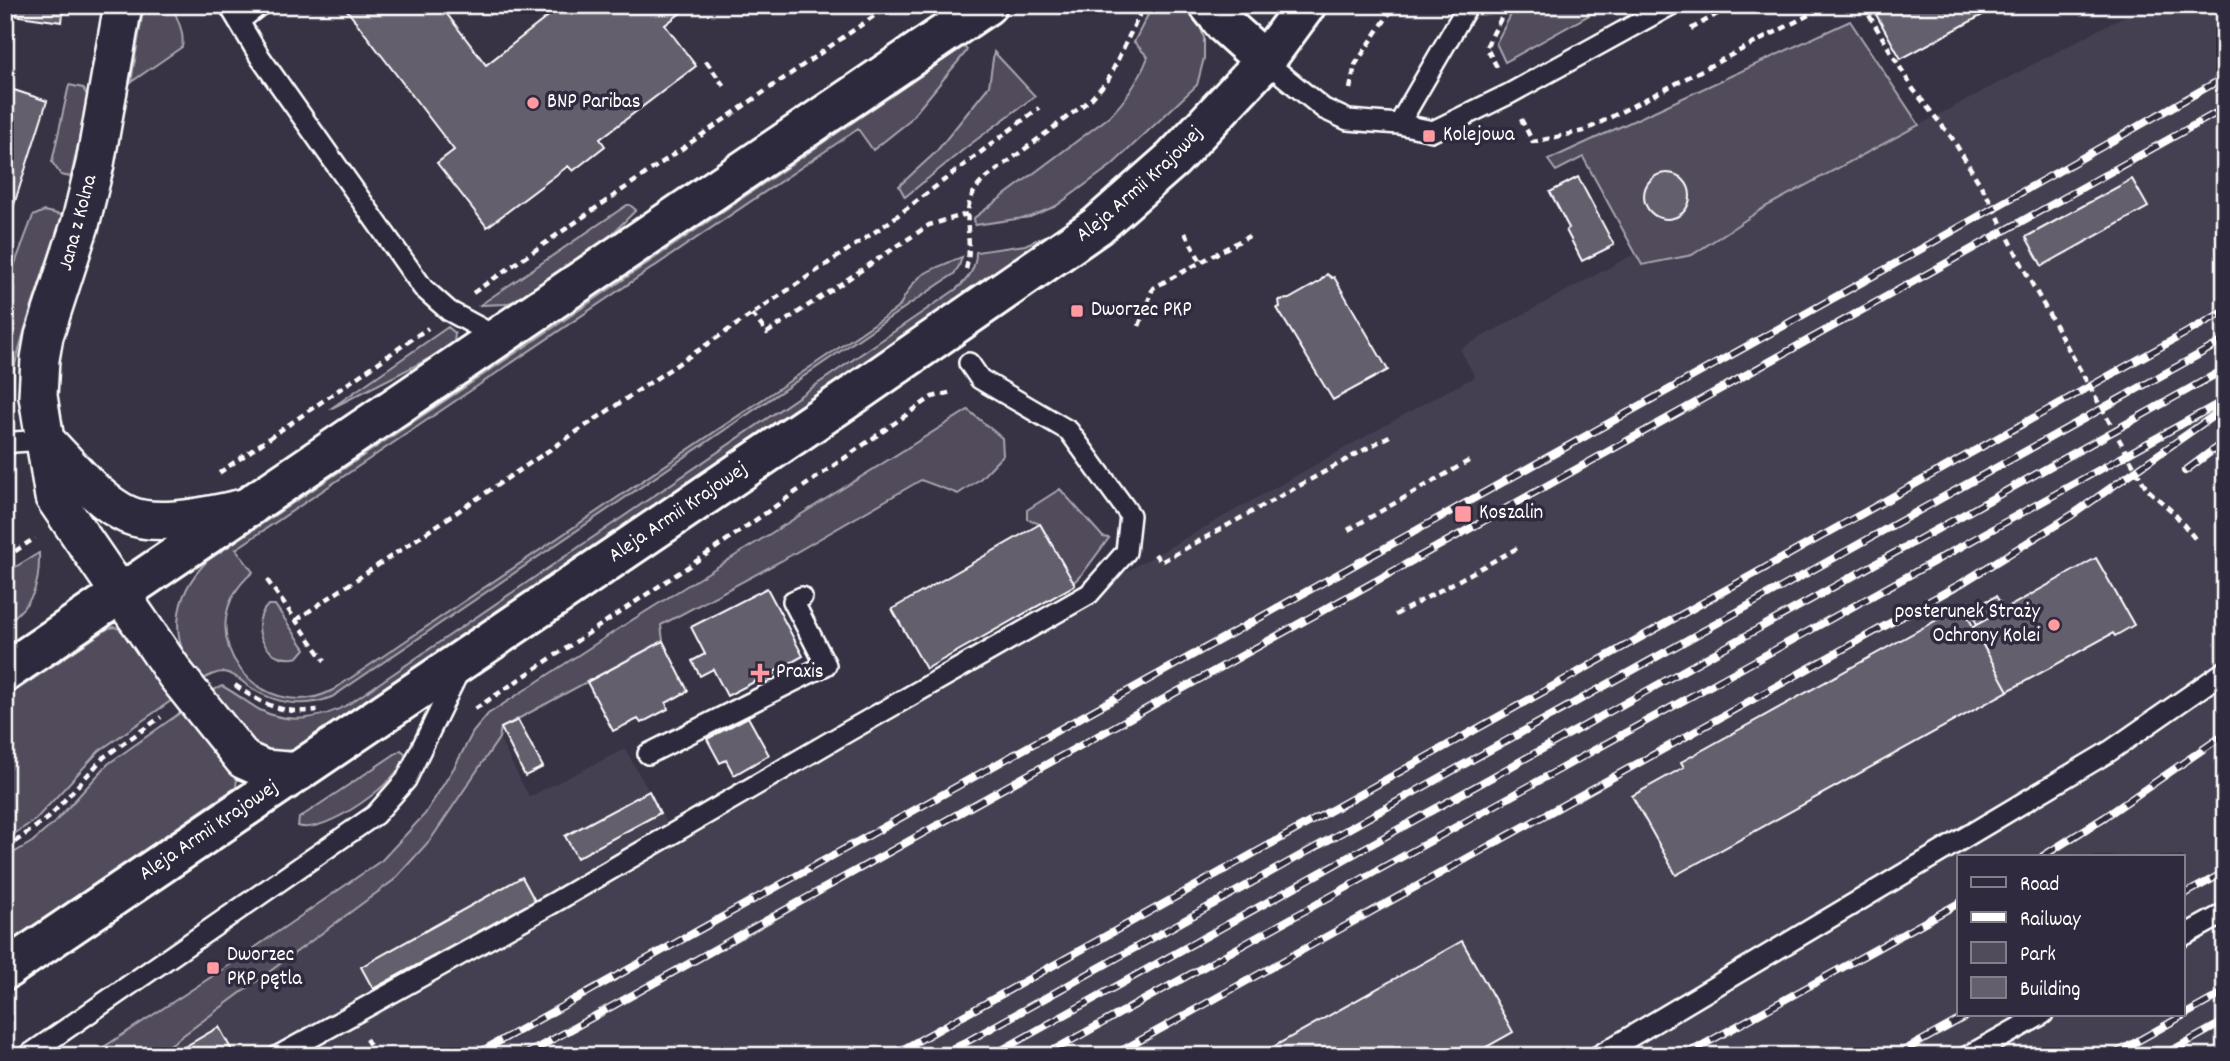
<svg xmlns="http://www.w3.org/2000/svg" width="2230" height="1061" font-family="Dekko,sans-serif">
	<style>
		.built { fill: #444051; fill-rule: evenodd }
		.green { fill: #514c5c; stroke: #a8a6ae; stroke-width: 2 }
		.building { fill: #635f6d; stroke: #fff; stroke-width: 2 }
		.lines { fill: none; stroke-linecap: round; stroke-linejoin: round }
		.lane-casing { stroke: #fff; stroke-width: 24 }
		.street-casing { stroke: #fff; stroke-width: 42 }
		.secondary-casing { stroke: #fff; stroke-width: 44 }
		.path { stroke: #fff; stroke-width: 4.5; stroke-dasharray: 7 5; stroke-linecap: butt }
		.lane { stroke: #2f2a3d; stroke-width: 19 }
		.street { stroke: #2f2a3d; stroke-width: 37 }
		.secondary { stroke: #2f2a3d; stroke-width: 38 }
		.rail-casing { stroke: #fff; stroke-width: 8 }
		.rail { stroke: #2f2a3d; stroke-width: 5; stroke-dasharray: 16; stroke-linecap: butt }
		.poi-dot { fill: #ff9aa2; stroke: #2f2a3d; stroke-width: 2.5 }
		.labels { text-anchor: middle; dominant-baseline: central; stroke-width: 7; stroke-linejoin: round; paint-order: stroke }
		.poi-label { font-size: 21px; fill: #fff; stroke: #2f2a3d; text-anchor: start }
		.street-label { font-size: 21px; fill: #fff; stroke: #2f2a3d }
	</style>
	<rect width="100%" height="100%" fill="#373345"/>
	<filter id="ink" filterUnits="userSpaceOnUse"><feTurbulence type="fractalNoise" baseFrequency=".0143" numOctaves="2"/><feDisplacementMap in="SourceGraphic" scale="14" xChannelSelector="R" yChannelSelector="G"/><feConvolveMatrix kernelMatrix="1 2 1 2 8 2 1 2 1" color-interpolation-filters="sRGB"/></filter>
	<g filter="url(#ink)">
		<path class="built" d="M2145,5H2225V1056H155L394,880L431,839L499,738L529,797L625,749L670,829L1432,399L1475,377L1460,349L1634,254L1642,265L1692,255L1765,207ZM1959,856H2183V1014H1959Z"/>
		<path class="green" d="M144,5H172C177,19 185,33 182,47L131,82Z
			M1153,5H1190L1197,16L1204,38V58L1197,85L1112,165L1056,206L1030,217L975,225L974,218L1109,117C1126,100 1139,80 1148,57L1134,42Z
			M1516,5H1607L1505,62L1496,43Z
			M1850,21L1919,125L1765,207L1692,255L1642,265L1583,157L1556,171L1548,160Z
			M963,47L967,49L966,52L907,123L873,150L858,129L236,549L253,572C183,631 260,729 333,690L899,307C918,269 926,273 962,257L959,266L954,274L332,697C302,709 275,704 248,686C242,681 233,673 224,672C215,672 206,677 199,682C169,641 171,598 207,561L557,325Z
			M994,52L1035,96L968,146L905,197L899,186L936,152L989,86Z
			M69,85L83,88L88,97L71,177L61,175L52,162Z
			M627,205H630L636,210L594,252L525,298L505,304L480,305Z
			M44,211L62,215C47,265 27,314 15,365C11,382 16,405 5,418V290L33,216Z
			M1059,230L292,750C246,758 234,725 207,693L222,686C236,693 247,703 260,710C289,725 322,719 349,704L955,290C968,280 976,269 976,252L1025,245Z
			M448,327L455,333L454,343L450,348L330,409Z
			M968,410L1002,438L1003,455L980,479L958,494L921,480L781,561L661,625L663,641L501,728L499,738L431,839L394,880L155,1056H90L228,966L382,860L425,814L455,766L473,732L488,714L629,622Z
			M1060,489L1103,537L1109,538L1083,573L1073,583L1040,524L1027,519V510Z
			M39,553C40,589 33,602 5,625V573Z
			M268,605H275L305,649L298,657C268,666 246,627 268,605Z
			M115,627L124,632L175,698L99,751L35,820L5,840V698L109,628Z
			M184,710L237,778L236,787L5,945V858L32,842L54,823L108,764Z
			M401,750L406,754C403,780 324,836 298,826L299,818Z"/>
		<path class="building" d="M5,5H64L62,22L5,14Z
			M343,5H440L486,65L551,14L545,5H691L665,25L696,66L600,139L605,146L573,171L568,166L487,227L437,163L454,150Z
			M1879,5H2001L1901,59L1873,9Z
			M5,87L47,101L12,211L5,210Z
			M1644 196a23 23 0 1 1 46 0a23 23 0 1 1-46 0Z
			M1578,177L1614,245L1582,261L1566,230L1569,228L1550,192Z
			M2132,179L2148,207L2042,266L2026,237Z
			M1327,274L1332,278L1334,277L1388,370L1333,400L1277,308L1280,307L1279,300L1289,299L1319,282Z
			M1040,524L1075,585L926,669L892,609Z
			M2096,558L2134,625L2115,636L2113,633L2008,691L1973,627Z
			M767,588L803,656L774,672L775,674L757,684L756,681L727,696L713,669L700,676L692,661L705,654L691,627Z
			M1996,596L2004,609L1977,624L1969,610Z
			M1962,606L2008,691L1676,875L1632,796L1684,767L1681,762Z
			M663,641L688,691L666,703L668,709L641,723L638,719L613,731L587,682Z
			M748,717L769,755L734,775L726,760L720,763L707,739Z
			M518,720L543,767L525,776L501,728Z
			M649,791L660,813L577,858L565,836Z
			M522,877L535,901L373,989L361,967Z
			M1462,941L1513,1032L1483,1049L1487,1056H1257Z
			M219,1027L235,1056H178L176,1052Z"/>
		<g class="lines">
			<defs>
				<path id="lane" d="M229,5L260,57L423,288L449,311L499,338
					M239,21L260,5
					M1265,61L1324,109L1348,120L1399,124L1433,131L1509,94L1671,5
					M1399,124L1468,5
					M5,445L14,442L45,440
					M648,754L826,665L793,601L802,597
					M2183,936L2225,913
					M27,1056L375,815L406,780L460,669
					M278,1056L555,902L847,732L1089,594L1126,552L1130,515L1069,431L980,379L969,363
					M1598,1056L2110,751L2225,671
					M1968,1056L2043,1014"/>
				<path id="street" d="M123,5L95,164L80,225L44,336L40,359L38,396L54,497L176,675L244,760L264,769L299,772
					M45,440C68,463 98,502 128,515C161,529 216,513 250,507"/>
				<g id="secondary">
					<path d="M1209,5L1225,25L1265,61"/>
					<path d="M5,672L987,5"/>
					<path id="s1" d="M5,970L856,393L1097,226L1173,159L1265,61L1306,5"/>
				</g>
			</defs>
			<use href="#lane" class="lane-casing"/>
			<use href="#street" class="street-casing"/>
			<use href="#secondary" class="secondary-casing"/>
			<path class="path" d="M1863,5L1913,89L1952,138L1989,199L2032,284L2147,489L2174,513L2197,541
				M1691,29L1733,5
				M706,61L726,89
				M1497,67L1486,47L1508,5
				M1350,89L1355,65L1395,5
				M1521,119L1533,142L1584,131L1828,5
				M1185,233L1201,262
				M966,269C976,236 954,206 985,179L1090,100L1108,80L1144,5
				M473,293L890,5
				M752,314L767,333L929,225L967,214
				M1139,326L1153,288L1249,236
				M219,473L428,328
				M1348,530L1472,459
				M1155,554L1161,562L1393,434
				M5,558L35,538
				M267,580L325,661
				M1395,615L1521,546
				M296,620L885,225L1039,108
				M235,685C261,704 284,715 317,710
				M475,709L704,556L932,397L953,392
				M5,849L49,817L104,757L161,717
				M366,1039L377,1056"/>
			<use href="#lane" class="lane"/>
			<use href="#street" class="street"/>
			<use href="#secondary" class="secondary"/>
			<defs>
				<path id="rail" d="M2185,471L2225,441
					M2043,856L2105,817L2225,734
					M2183,895L2225,872
					M473,1056L1891,266L2225,77
					M523,1056L2225,108
					M891,1056L2225,311
					M941,1056L2225,340
					M991,1056L2225,369
					M1043,1056L2225,400
					M1112,1056L1962,583L2072,515L2216,414
					M1683,1056L1959,903
					M1894,1056L1970,1014
					M2111,1056L2225,992
					M2162,1056L2225,1021"/>
			</defs>
			<use href="#rail" class="rail-casing"/>
			<use href="#rail" class="rail"/>
		</g>
	</g>
	<g class="poi-dot">
		<circle cx="533" cy="103" r="7"/>
		<rect x="1422" y="129" width="14" height="14" rx="3.5"/>
		<rect x="1070" y="304" width="14" height="14" rx="3.5"/>
		<rect x="1454" y="505" width="18" height="18" rx="3.5"/>
		<circle cx="2054" cy="625" r="7"/>
		<path d="M756.5 662.5h7v7h7v7h-7v7h-7v-7h-7v-7h7z"/>
		<rect x="206" y="961" width="14" height="14" rx="3.5"/>
	</g>
	<g class="labels">
		<g class="poi-label">
			<text x="547" y="103">BNP Paribas</text>
			<text x="1443" y="136">Kolejowa</text>
			<text x="1091" y="311">Dworzec PKP</text>
			<text x="1479" y="514">Koszalin</text>
			<text x="2040" y="613" text-anchor="end">posterunek Straży<tspan x="2040" dy="24">Ochrony Kolei</tspan></text>
			<text x="776" y="673">Praxis</text>
			<text x="227" y="956">Dworzec<tspan x="227" dy="24">PKP pętla</tspan></text>
		</g>
		<g class="street-label">
			<text stroke="none"><textPath href="#s1" startOffset="1381">Aleja Armii Krajowej</textPath></text>
			<text transform="translate(79 223) rotate(-75)">Jana z Kolna</text>
			<text stroke="none"><textPath href="#s1" startOffset="814">Aleja Armii Krajowej</textPath></text>
			<text stroke="none"><textPath href="#s1" startOffset="247">Aleja Armii Krajowej</textPath></text>
		</g>
	</g>
	<rect width="2230" height="1061" fill="none" stroke="#2f2a3d" stroke-width="28"/>
	<rect x="14" y="14" width="2202" height="1033" fill="none" stroke="#fff" stroke-width="2.5" filter="url(#ink)"/>
	<rect x="1957" y="855" width="228" height="161" fill="#2f2a3d" stroke="#827f8b" stroke-width="2"/>
	<rect x="1971" y="877" width="35" height="10" fill="#2f2a3d" stroke="#827f8b" stroke-width="2"/>
	<text x="2020" y="890" font-size="21" fill="#ffffff">Road</text>
	<rect x="1971" y="912" width="35" height="10" fill="#ffffff" stroke="#827f8b" stroke-width="2"/>
	<text x="2020" y="925" font-size="21" fill="#ffffff">Railway</text>
	<rect x="1971" y="942" width="35" height="21" fill="#514c5c" stroke="#827f8b" stroke-width="2"/>
	<text x="2020" y="960" font-size="21" fill="#ffffff">Park</text>
	<rect x="1971" y="977" width="35" height="21" fill="#635f6d" stroke="#827f8b" stroke-width="2"/>
	<text x="2020" y="995" font-size="21" fill="#ffffff">Building</text>
</svg>
